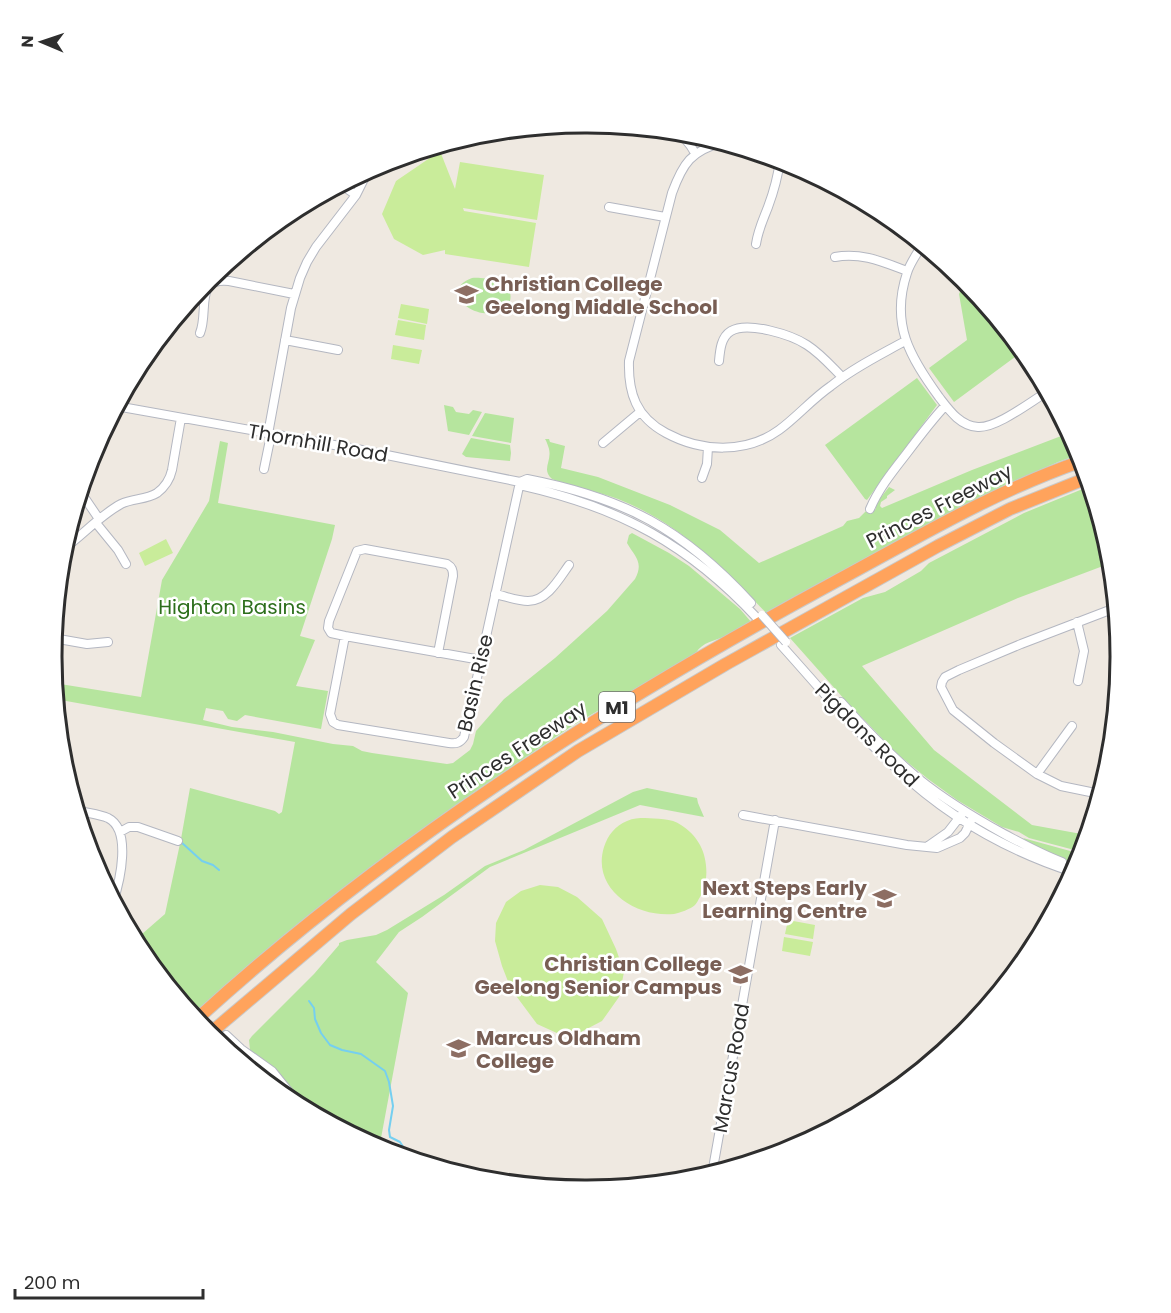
<svg xmlns="http://www.w3.org/2000/svg" width="1171" height="1313" font-family="Poppins,sans-serif">
	<style>
		.green { fill: #b6e59e }
		.pitch { fill: #c9ec9a }
		.lines { fill: none; stroke-linecap: round; stroke-linejoin: round }
		.stream { stroke: #75cff0; stroke-width: 2 }
		.minor-tunnel { stroke: #c8c4bd; stroke-width: 8; stroke-dasharray: 8 4; stroke-linecap: butt }
		.minor-casing { stroke: #b4b7c1; stroke-width: 10 }
		.highway-casing { stroke: #c9c9c9; stroke-width: 14 }
		.minor { stroke: #fff; stroke-width: 8 }
		.highway { stroke: #ffa35c; stroke-width: 12 }
		.minor-bridge-casing { stroke: #b4b7c1; stroke-width: 10; stroke-linecap: butt }
		.minor-bridge { stroke: #fff; stroke-width: 8 }
		.labels { text-anchor: middle; dominant-baseline: central; stroke-width: 5; stroke-linejoin: round; paint-order: stroke }
		.shield { fill: #fff; stroke: #6d6d6d; stroke-width: 1.5 }
		.shield-label { font-size: 18px; font-weight: bold; fill: #2e2e2e }
		.education-label { font-size: 20px; font-weight: bold; fill: #785e54; stroke: #fff; text-anchor: start }
		.street-label { font-size: 20px; fill: #2e2e2e; stroke: #fff }
		.park-label { font-size: 20px; fill: #2c6e1b; stroke: #fff }
		.rim { fill: none; stroke: #2e2e2e; stroke-width: 3 }
	</style>
	<rect width="100%" height="100%" fill="#efe9e1"/>
	<path class="green" d="M472,278C485,277 515,281 510,301C508,305 505,309 501,311C473,323 438,290 472,278Z
		M965,280L1023,351L954,402L929,368L967,340L959,294Z
		M917,378L937,405L867,500L865,499L825,445Z
		M444,405L453,407L456,412L469,414L473,410L482,412L469,435L448,431Z
		M485,413L514,418L511,443L472,436Z
		M1069,433L1080,454L1058,462L989,493L768,615C724,568 679,523 618,499C597,491 572,488 552,479C541,469 552,462 549,449C549,448 546,440 545,439H549L550,442L565,446L561,468L598,477L670,505L720,530L759,563L843,526L847,521L859,518L868,509L872,511L876,509L875,505L876,499L882,496L889,487L895,490L887,496V498L881,502L880,506L882,508L972,470Z
		M471,438L510,445L511,453L510,461L466,457L462,454Z
		M220,441L228,443L218,503L335,525L332,539L300,636L315,640L296,686L328,691L321,729L245,715L237,721L228,719L223,711L206,708L203,720L232,727L273,732L333,744L353,746L362,751L372,753L447,764L453,763L470,750L473,744L476,731L504,699L555,658L607,611L635,579C644,562 635,557 627,543L629,535L632,533L669,553L689,566L740,609L752,623C743,627 735,632 725,636C715,641 702,642 696,653L572,726L477,790L351,882L202,1007V1009L193,1017L187,1010L190,1006L179,999L141,953L134,941L165,914L181,839L190,788L275,811L279,814L282,812L295,742L55,699L54,683L141,697L162,580L209,501Z
		M1090,486L1110,553L1111,563L1018,598L862,666L934,750L1032,825L1087,835L1082,852L1029,838L1019,832L1002,827L957,800L928,779L896,753L845,700L790,638L863,598L885,592L921,571L929,563L1024,513Z
		M647,788L697,798L698,803L704,817L640,805L490,867L422,917L399,932L376,962L408,993L379,1149L302,1108L261,1060L250,1050L249,1040L252,1036L314,974L339,945V943L347,940L376,935L387,930L444,895L485,866L524,850L633,792Z
		M1023,838L1081,854L1078,864C1060,858 1037,852 1023,838Z"/>
	<path class="pitch" d="M440,151L455,189L460,162L544,175L537,220L463,208L464,211L536,223L529,267L445,254V250L423,255L394,239L382,214L396,181Z
		M401,304L429,309L427,324L398,318Z
		M398,320L426,325L424,340L395,335Z
		M393,345L422,350L419,364L391,359Z
		M166,539L173,553L145,566L139,553Z
		M645,818C656,819 672,818 681,825C689,830 695,836 700,845C708,860 709,882 700,897C698,900 697,903 695,905C691,909 679,913 674,914C636,918 591,889 604,847C608,835 615,826 627,821C633,818 639,818 645,818Z
		M540,885L558,887L577,897L602,919L616,949L624,972L619,997L602,1021L579,1033L559,1034L537,1024L511,989L502,966L495,941L496,923L506,902L521,891Z
		M788,920L815,925L813,939L785,934Z
		M784,937L813,942L810,956L782,951Z"/>
	<g class="lines">
		<path class="stream" d="M181,842L202,861L213,865L219,870
			M309,1001L314,1008L315,1019L321,1033L330,1045L342,1050L361,1054L385,1071L389,1082L393,1106L389,1130L390,1137L400,1142L411,1159"/>
		<path class="minor-tunnel" d="M187,1009L226,1035"/>
		<defs>
			<path id="minor" d="M675,131C684,136 690,144 695,153
				M723,142C691,151 683,163 672,193L629,361C628,393 636,417 666,433C701,452 746,454 779,430C797,417 812,399 831,386C853,368 880,355 905,341
				M340,184L356,195
				M609,207L665,217
				M756,244C758,230 763,220 768,207C774,191 778,176 780,160
				M922,245C917,254 910,263 907,273C890,324 910,357 939,397C949,410 960,426 978,427C997,428 1030,402 1047,392
				M835,257C861,252 883,262 907,271
				M200,333C209,311 194,277 229,281L294,294
				M285,340L338,350
				M719,361C720,350 721,337 731,331C748,321 792,335 807,345C821,354 831,366 842,377
				M116,406L362,450L520,482L524,486C621,508 689,545 757,618
				M268,434L291,308L300,278L307,262L316,247L356,195L369,169
				M603,443L640,412
				M264,469L271,435
				M702,478L707,464L708,447
				M520,482L527,479C625,498 683,529 751,603
				M80,491L99,519
				M870,509C879,488 893,471 907,453C919,437 931,421 945,406
				M96,523L118,550L126,564
				M62,550C82,536 99,516 121,504C133,498 146,500 157,493C165,487 170,479 172,470L181,418
				M495,594C505,596 517,601 528,601C547,601 559,579 569,565
				M1077,622L1084,651L1078,681
				M345,636L330,714L333,722L338,725L449,743C456,744 460,743 464,737L520,482
				M53,638L87,644L108,642
				M781,645C819,687 855,731 897,769C947,816 1008,851 1073,872
				M438,653L453,576C453,570 452,567 447,564L365,549L357,551L329,621L328,628L331,633L345,636L481,660
				M841,702C866,730 891,756 919,779C945,800 975,818 1004,834C1023,844 1041,854 1062,862
				M1037,774L1072,726
				M1100,794L1061,786L1037,774L994,743L953,710L941,687L942,682L945,677L959,670L1021,644L1115,608
				M76,810C86,813 99,814 108,818C132,830 120,881 113,902
				M743,815L907,845L937,848L960,838L965,833L971,821
				M120,832L129,827H138L178,841
				M928,846L948,832L962,814
				M226,1035L241,1049L272,1071L301,1107
				M712,1174L775,820"/>
			<path id="highway" d="M196,1020C386,846 604,707 831,584C913,540 994,491 1082,461
				M208,1035L351,914L452,837L578,751L726,664L938,546L1010,509L1087,478"/>
		</defs>
		<use href="#minor" class="minor-casing"/>
		<use href="#highway" class="highway-casing"/>
		<use href="#minor" class="minor"/>
		<use href="#highway" class="highway"/>
		<defs>
			<path id="minor-bridge" d="M762,615L786,642"/>
		</defs>
		<use href="#minor-bridge" class="minor-bridge-casing"/>
		<use href="#minor-bridge" class="minor-bridge"/>
	</g>
	<defs>
		<symbol id="school-bare" viewBox="-9 -9 18 18"><path d="M0-5L7-2L0 1L-7-2ZM-4 1L0 2.5L4 1V4Q0 6-4 4Z" fill="#8d6e63" stroke="#fff" stroke-width="2.5" paint-order="stroke"/></symbol>
		<symbol id="university-bare" viewBox="-9 -9 18 18"><path d="M0-5L7-2L0 1L-7-2ZM-4 1L0 2.5L4 1V4Q0 6-4 4Z" fill="#8d6e63" stroke="#fff" stroke-width="2.5" paint-order="stroke"/></symbol>
	</defs>
	<g fill-rule="evenodd">
		<use href="#school-bare" x="450" y="278" width="33" height="33"/>
		<use href="#school-bare" x="868" y="882" width="33" height="33"/>
		<use href="#school-bare" x="724" y="958" width="33" height="33"/>
		<use href="#university-bare" x="442" y="1032" width="33" height="33"/>
	</g>
	<g class="labels">
		<rect class="shield" x="599" y="692" width="36" height="30" rx="4.5"/>
		<g class="shield-label">
			<text x="617" y="707">M1</text>
		</g>
		<g class="education-label">
			<text x="485" y="284">Christian College<tspan x="485" dy="23">Geelong Middle School</tspan></text>
			<text x="867" y="888" text-anchor="end">Next Steps Early<tspan x="867" dy="23">Learning Centre</tspan></text>
			<text x="722" y="964" text-anchor="end">Christian College<tspan x="722" dy="23">Geelong Senior Campus</tspan></text>
			<text x="476" y="1038">Marcus Oldham<tspan x="476" dy="23">College</tspan></text>
		</g>
		<g class="street-label">
			<text transform="translate(318 443) rotate(10)">Thornhill Road</text>
			<text transform="translate(939 506) rotate(-27)">Princes Freeway</text>
			<text transform="translate(475 683) rotate(-77)">Basin Rise</text>
			<text transform="translate(867 735) rotate(45)">Pigdons Road</text>
			<text transform="translate(517 750) rotate(-33)">Princes Freeway</text>
			<text transform="translate(731 1068) rotate(-80)">Marcus Road</text>
		</g>
		<g class="park-label">
			<text x="232" y="607">Highton Basins</text>
		</g>
	</g>
	<path d="M0 0H1171V1313H0ZM585 133H587A523 523 0 0 1 1110 656V657A523 523 0 0 1 587 1180H585A523 523 0 0 1 62 657V656A523 523 0 0 1 585 133Z" fill="#fff" fill-rule="evenodd"/>
	<path class="rim" d="M585 133H587A523 523 0 0 1 1110 656V657A523 523 0 0 1 587 1180H585A523 523 0 0 1 62 657V656A523 523 0 0 1 585 133Z"/>
	<g transform="translate(42 42) rotate(272)" stroke="#ffffff" stroke-width="4.5" paint-order="stroke">
	<path d="M0-4.5L10 22L0 15L-10 22Z" fill="#2e2e2e"/>
	<text y="-9" font-size="16" font-weight="bold" text-anchor="middle" fill="#2e2e2e">N</text>
	</g>
	<path d="M15 1289v9h188v-9" fill="none" stroke="#2e2e2e" stroke-width="3"/>
	<text x="24" y="1289" font-size="18" fill="#2e2e2e" stroke="#ffffff" stroke-width="4.5" paint-order="stroke">200 m</text>
</svg>
